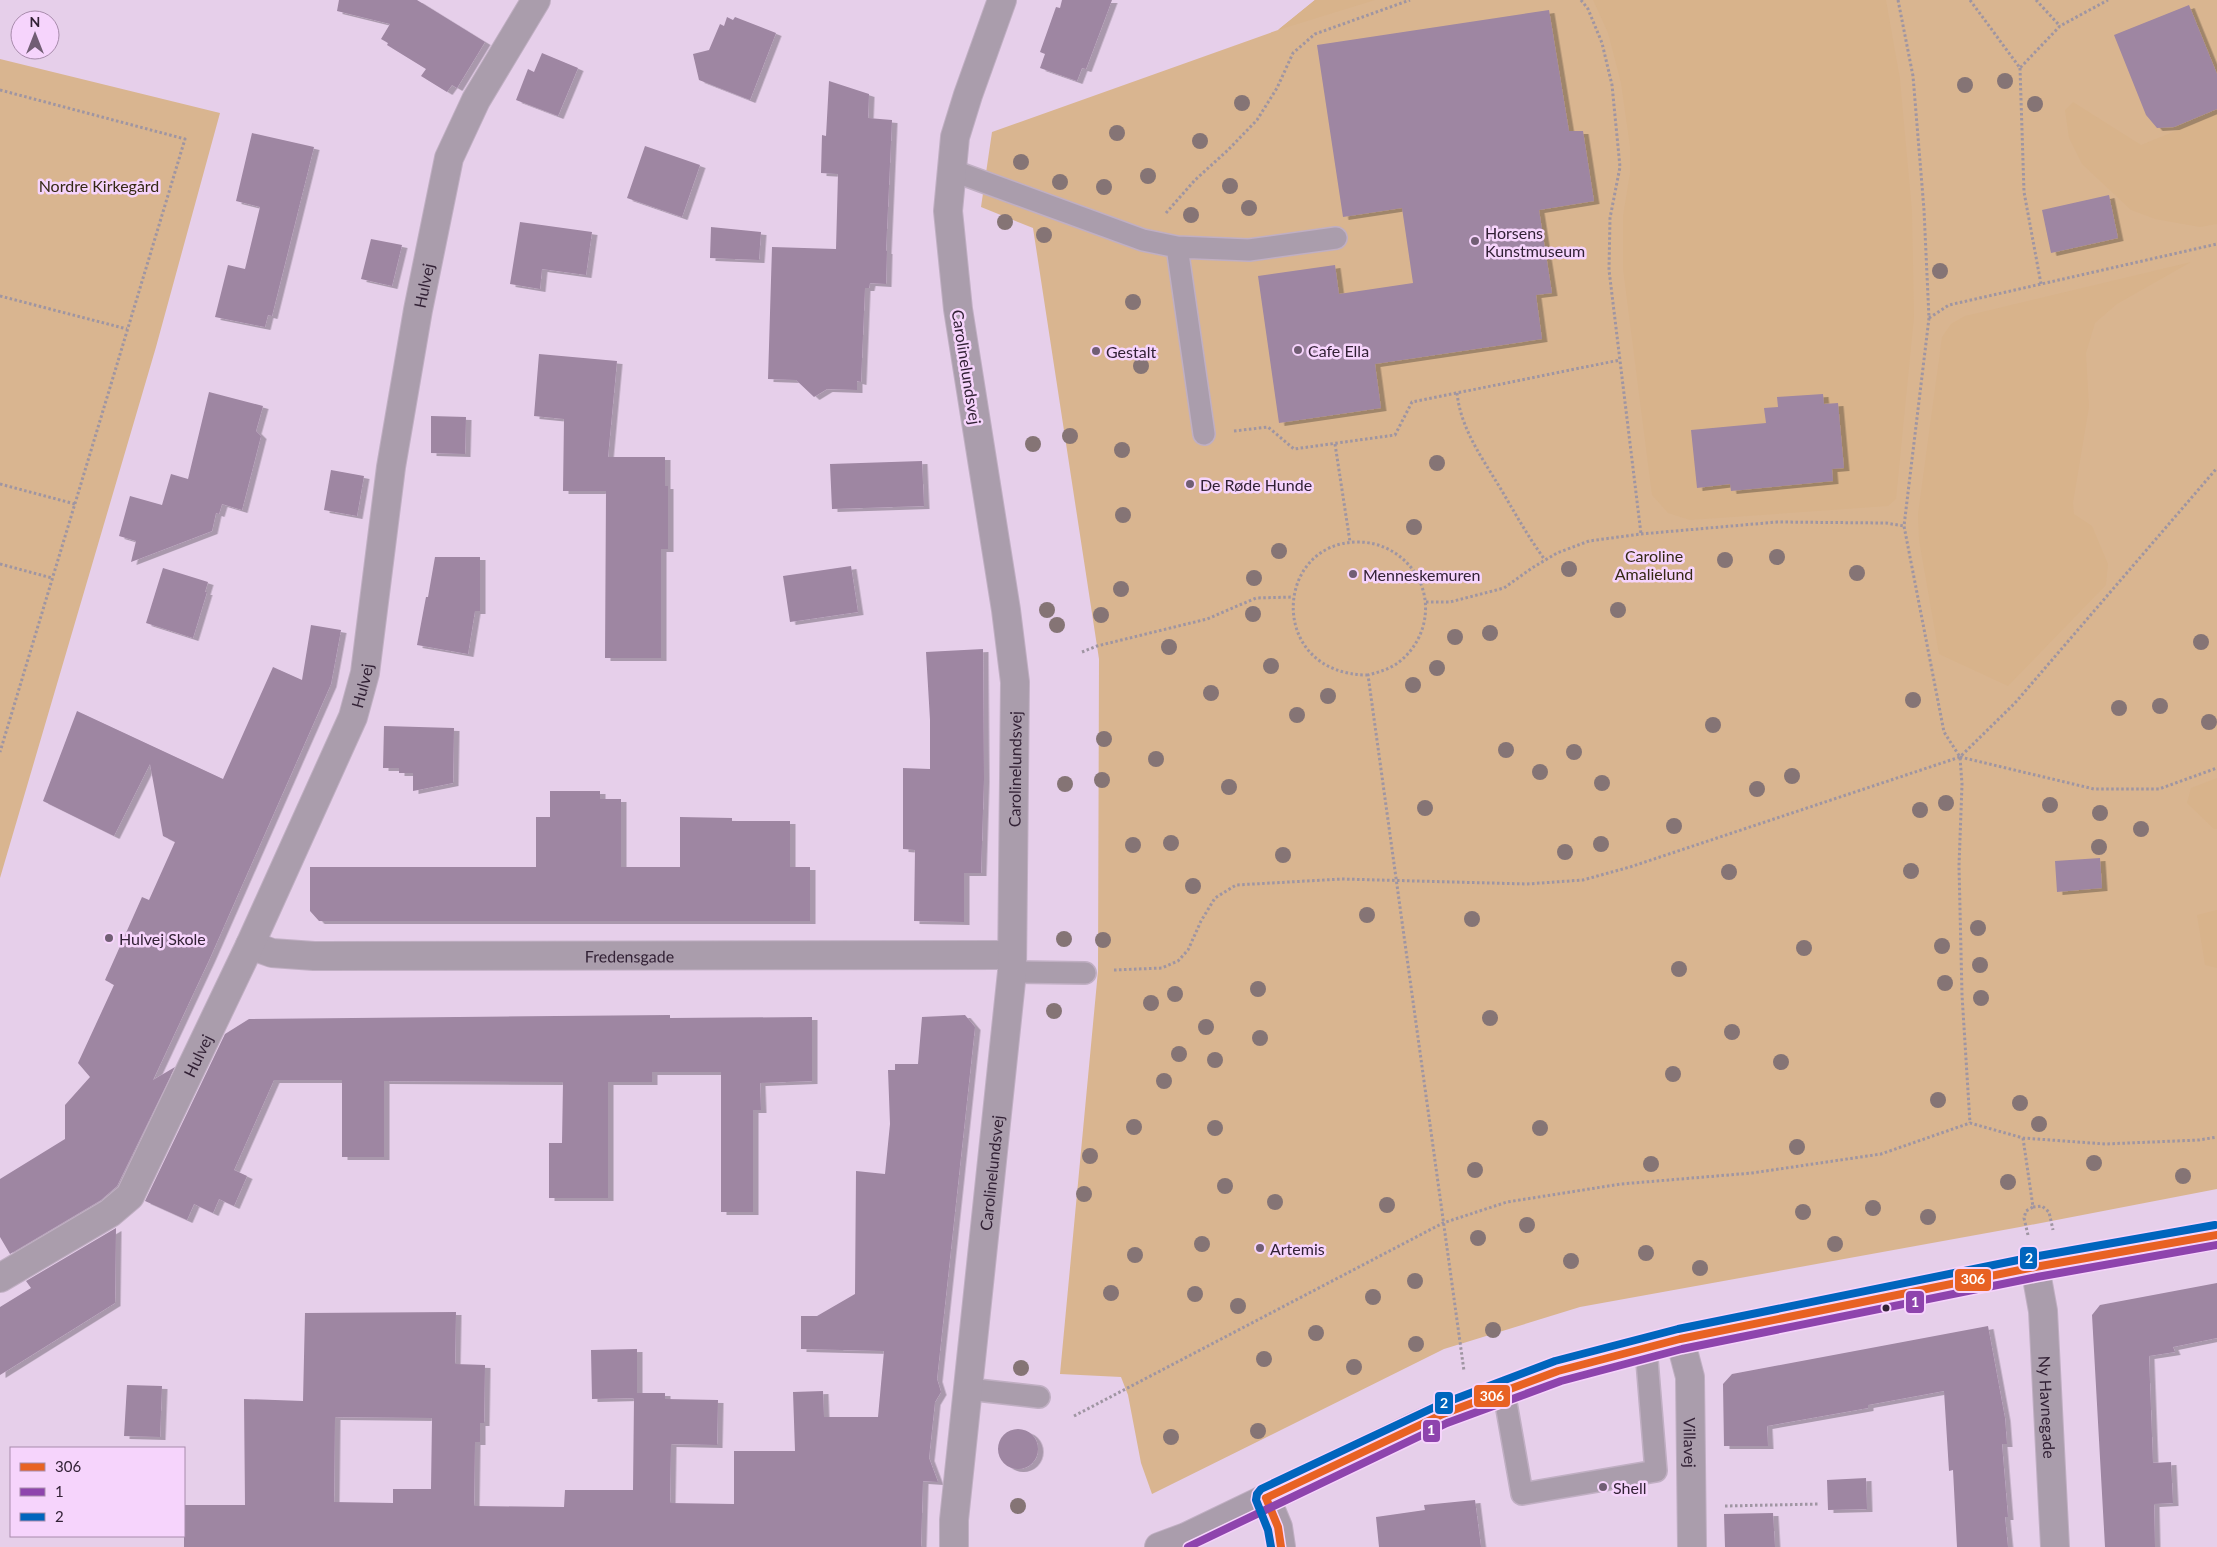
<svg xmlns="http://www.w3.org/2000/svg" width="2217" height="1547" font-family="Lato,sans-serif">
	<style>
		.green { fill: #d9b590 }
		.forest { fill: #d8b38b }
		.building { fill: #9e86a2; fill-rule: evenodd; filter: url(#shadow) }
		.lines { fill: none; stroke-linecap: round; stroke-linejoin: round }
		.service-casing { stroke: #c0afc3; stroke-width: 24 }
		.minor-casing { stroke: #c0afc3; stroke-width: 30 }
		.tertiary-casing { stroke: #c0afc3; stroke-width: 30 }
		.path { stroke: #9f95a2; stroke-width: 3; stroke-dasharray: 2.5 2.5; stroke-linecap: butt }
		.service { stroke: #aa9dac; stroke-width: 21 }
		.minor { stroke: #aa9dac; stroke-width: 28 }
		.tertiary { stroke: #aa9dac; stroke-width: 28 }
		.bus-1-casing { stroke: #f6d4fc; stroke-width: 11 }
		.bus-2-casing { stroke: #f6d4fc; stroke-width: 11 }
		.bus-3-casing { stroke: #f6d4fc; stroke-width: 11 }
		.bus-1 { stroke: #e86223; stroke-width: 8 }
		.bus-2 { stroke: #8e44ad; stroke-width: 8 }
		.bus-3 { stroke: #0065bd; stroke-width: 8 }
		.tree { fill: #857475 }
		.poi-dot { fill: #715e74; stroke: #f6d4fc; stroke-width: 2 }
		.bus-dot { fill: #322135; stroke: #f6d4fc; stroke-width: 2 }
		.labels { text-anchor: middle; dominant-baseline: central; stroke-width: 5; stroke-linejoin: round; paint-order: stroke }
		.park-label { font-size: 16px; fill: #352915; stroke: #f6d4fc }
		.poi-label { font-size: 16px; fill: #322135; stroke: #f6d4fc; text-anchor: start }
		.street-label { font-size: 16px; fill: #322135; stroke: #f6d4fc }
		.line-badge { stroke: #f6d4fc; stroke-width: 2 }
		.badge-label { font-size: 14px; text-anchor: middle; font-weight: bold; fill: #fff }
	</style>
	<defs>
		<filter id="shadow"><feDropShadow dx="5.5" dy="3" stdDeviation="0" flood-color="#0004"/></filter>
	</defs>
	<rect width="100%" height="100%" fill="#e6cfea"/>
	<path class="green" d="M1315,0H2217V1189L2020,1227L1580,1307L1444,1349L1152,1494L1141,1463L1128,1395L1121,1377L1060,1374L1098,971L1099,659L1033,228L981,207L992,132L1278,30Z
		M0,59L220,113L156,347L0,878Z"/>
	<path class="forest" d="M1315,0H1375L1278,30Z
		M1593,0H1886L1900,79L1912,211L1914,317L1896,499L1888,506L1690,520L1668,513L1652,495L1623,269V216L1630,173V147L1621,83L1608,33Z
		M2073,102L2141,145L2217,114V224L2200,227L2155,219L2131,210L2082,164L2069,138L2065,110Z
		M2191,262L2117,304L2095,323L2086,353L2089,407L2073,503L2074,514L2092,526L2108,564L2106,585L2008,686L1939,654L1919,540L1918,514L1942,337L1951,324L1965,316Z
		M2217,778V829H2214L2187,803L2191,788Z
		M2217,910V968L2205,965L2197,915Z"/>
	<path class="building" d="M339,0H417L485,42L457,88L452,85L447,92L421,76L426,69L387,45L388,43L381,39L390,24L337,11Z
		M1062,0H1112L1086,69L1082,68L1077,81L1040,68L1045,54L1040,52L1056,7L1060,8Z
		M2189,5L2217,74V109L2174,127L2157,128L2146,115L2114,35Z
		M1549,10L1569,131H1583L1594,201L1539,210L1552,293L1536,295L1542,339L1375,364L1381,408L1279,423L1258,276L1335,265L1339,294L1413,283L1402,208L1343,217L1317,45Z
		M727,17L733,20L735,17L776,33L750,100L699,80L693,54L709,50L720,24L724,26Z
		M542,53L578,68L558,116L516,100L528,69L534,72Z
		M829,81L869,94L868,118L892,120L886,251H887L886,284L870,283L869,288H865L861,382L857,381V390L827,389L814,397L796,380L768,379L772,247L836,249L838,174L821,173L822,135L826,136Z
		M252,133L314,147L272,316L268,315L265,327L215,317L228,265L245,269L260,207L236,201Z
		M645,146L700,165L682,217L627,198Z
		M2109,195L2118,238L2051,253L2042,210Z
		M520,222L592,232L586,275L542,269L540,289L510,284Z
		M711,227L761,232L759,260L710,258Z
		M371,239L402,245L392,286L361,279Z
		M539,354L617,361L608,457H665V486H668V549H661V658H605L606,491H563L564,419L534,416Z
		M209,392L263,406L256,431L261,436L242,510L222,504L219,514L216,513L212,531L131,562L136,541L119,536L130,496L162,505L171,474L188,479Z
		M1823,394L1824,404L1838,403L1844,468L1832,469L1833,481L1731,491L1730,484L1697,488L1691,430L1766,423L1764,408L1778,407L1777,397Z
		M431,416L466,417L465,454L431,453Z
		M922,461L924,506L832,509L830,464Z
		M331,470L364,476L357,516L324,510Z
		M435,557H480V611H475L468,654L417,645L426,597H428Z
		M851,566L858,612L790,622L783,576Z
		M163,568L208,582L205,592H207L193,638L146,623Z
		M311,625L341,630L331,684L210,958L153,1080L175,1067L117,1186L101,1200L10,1254L0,1237V1179L65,1139V1105L90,1077L78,1063L114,985L105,980L142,897L149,900L175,842L163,836L150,764L114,836L43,801L77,711L223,779L273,667L302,680Z
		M983,649L984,779L981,873H964V922L914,921L915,850L903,849V768L930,769V720L926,652Z
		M384,726L454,728L453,783L413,791V773H399V768H383Z
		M550,791H600V799H621V867H680V817L732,818V821H790V867H810V921H319L310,911V867H536V817H550Z
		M2100,858L2102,888L2057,892L2055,861Z
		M670,1015V1018L812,1017V1081L760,1083L761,1110H753V1212H721V1072H652V1082H608V1198H549V1143H562L563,1082L384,1081V1157H342V1080H274L234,1170L247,1176L234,1206L219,1199L213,1213L194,1204L187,1220L145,1201L225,1034L249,1019Z
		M965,1015L975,1027L937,1379L941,1392L935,1402L929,1458L938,1482L923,1481L921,1547H184V1505H245L244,1399L303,1401L305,1313L456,1312L455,1364L485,1365L484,1423H480V1442H475L474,1506L564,1507L565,1490H633L634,1398L592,1399L591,1350L637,1349V1393H665V1399L718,1400L717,1445L671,1444L670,1503L734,1504V1451H795L793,1392L823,1391L824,1417H878L884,1351L801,1349V1316H817L855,1294L856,1171L885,1174L890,1124L888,1070H895V1064H918L922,1017ZM335,1417L432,1418L431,1489H393V1503L334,1502Z
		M116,1228L115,1303L0,1375V1307L31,1288L26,1281Z
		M2217,1283V1338L2173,1347L2175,1352L2149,1356L2153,1463L2171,1462L2173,1503L2154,1504L2155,1547H2105L2092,1315L2100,1305Z
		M1988,1326L2005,1418L2007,1444H2002L2008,1517H2005L2008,1547H1957L1953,1470L1949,1471L1944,1391L1868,1405V1408L1767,1426L1768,1446H1724L1723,1384L1732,1374Z
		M127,1385L162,1386L160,1437L124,1436Z
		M998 1449a20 20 0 1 1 40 0a20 20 0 1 1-40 0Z
		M1866,1478L1867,1509L1828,1510L1827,1480Z
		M1475,1500L1481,1547H1379L1376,1517L1425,1510L1424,1505Z
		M1773,1513L1775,1547H1725L1724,1514Z"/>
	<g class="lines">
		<defs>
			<path id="service" d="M951,170L1143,240L1177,247L1249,250L1336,238
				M1177,247L1204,434
				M1012,972L1085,973
				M968,1389L1039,1397
				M1504,1392L1522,1494L1656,1471L1646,1348"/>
			<g id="minor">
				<path id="s1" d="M250,945L272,953L314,956L1012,955"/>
				<path id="s2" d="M2035,1267L2043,1311L2055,1547"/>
				<path id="s3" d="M0,1278L110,1213L130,1196L250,945L353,717L365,673L391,467L418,310L449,158L476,100L536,0"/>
				<path id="s4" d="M1680,1339L1690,1377L1692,1547"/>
				<path d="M1266,1498L1278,1527L1281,1547"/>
				<path id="s5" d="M954,1547V1520L1012,972L1015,682L1006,610L958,309L948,211L955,137L968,95L1002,0"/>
			</g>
			<path id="tertiary" d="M1159,1547L1186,1537L1410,1429L1443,1414L1558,1371L1680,1339L2035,1267L2217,1235"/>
		</defs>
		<use href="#service" class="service-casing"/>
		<use href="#minor" class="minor-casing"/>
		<use href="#tertiary" class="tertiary-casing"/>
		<path class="path" d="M1581,0L1588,9L1602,43L1612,85L1620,167L1610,218L1609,270L1641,534
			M1898,0L1913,76L1924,210L1929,318L1904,526L1944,732L1960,757L1962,784L1959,866L1962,995L1970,1123
			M1970,0L2020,68L2060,26L2108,0
			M2036,0L2060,26
			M2020,68L2024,192L2041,284
			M0,90L185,139L0,752
			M1166,213L1195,180L1228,150L1257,120L1277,88L1293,53L1315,34L1410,0
			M0,296L127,329
			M1929,318L1949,305L2217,244
			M1457,393C1461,430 1483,459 1502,491C1516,515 1529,538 1545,560
			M1234,431L1268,427L1294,449L1395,435L1412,402L1620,360
			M1335,444L1350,542
			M0,484L75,504
			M0,564L52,578
			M1426,602H1450L1504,588L1532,568L1557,553L1589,541L1641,534L1777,522L1886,523L1904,526
			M1082,652L1097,646L1207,619L1256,598L1293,597
			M1368,675C1267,675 1273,542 1358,542C1376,542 1393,549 1406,562C1435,590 1431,637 1399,662C1390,669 1379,672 1368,675L1464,1371
			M1960,757L2094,789H2159L2217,768
			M1114,970L1162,968L1178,961L1188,950L1201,921L1215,898L1236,885L1342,879L1527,884L1583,880L1630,867L1960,757L2015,703L2217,468
			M2023,1138L2033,1207L2026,1211L2024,1218L2028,1235
			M2033,1207L2042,1206L2049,1212L2053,1230
			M1074,1416L1443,1223L1507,1202L1621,1184L1752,1173L1881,1154L1970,1123L2023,1138L2105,1144L2199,1140L2217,1137
			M1725,1506L1820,1504"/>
		<use href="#service" class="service"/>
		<use href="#minor" class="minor"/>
		<use href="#tertiary" class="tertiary"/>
		<defs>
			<path id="bus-1" d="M1266,1498L1443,1414L1558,1371L1680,1339L2035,1267L2217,1235
				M1266,1498L1278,1527L1281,1547"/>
			<path id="bus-2" d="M1188,1547L1447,1423L1561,1381L1682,1349L2037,1277L2217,1245"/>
			<path id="bus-3" d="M1271,1547L1268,1530L1256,1500L1257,1494L1261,1489L1439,1405L1555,1361L1678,1329L2033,1257L2215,1225"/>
		</defs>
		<use href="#bus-1" class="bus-1-casing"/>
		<use href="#bus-2" class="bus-2-casing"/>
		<use href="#bus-3" class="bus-3-casing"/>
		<use href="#bus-1" class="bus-1"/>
		<use href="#bus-2" class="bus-2"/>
		<use href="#bus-3" class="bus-3"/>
	</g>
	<g class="tree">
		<circle cx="2005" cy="81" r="8"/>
		<circle cx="1965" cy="85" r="8"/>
		<circle cx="1242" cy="103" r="8"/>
		<circle cx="2035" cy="104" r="8"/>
		<circle cx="1117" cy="133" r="8"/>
		<circle cx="1200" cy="141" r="8"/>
		<circle cx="1021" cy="162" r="8"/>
		<circle cx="1148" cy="176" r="8"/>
		<circle cx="1060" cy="182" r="8"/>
		<circle cx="1230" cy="186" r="8"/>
		<circle cx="1104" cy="187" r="8"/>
		<circle cx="1249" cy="208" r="8"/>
		<circle cx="1191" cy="215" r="8"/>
		<circle cx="1005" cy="222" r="8"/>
		<circle cx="1044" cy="235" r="8"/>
		<circle cx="1940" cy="271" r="8"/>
		<circle cx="1133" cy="302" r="8"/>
		<circle cx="1141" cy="366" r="8"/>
		<circle cx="1070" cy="436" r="8"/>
		<circle cx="1033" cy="444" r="8"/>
		<circle cx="1122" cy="450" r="8"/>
		<circle cx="1437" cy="463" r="8"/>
		<circle cx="1123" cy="515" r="8"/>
		<circle cx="1414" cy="527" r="8"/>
		<circle cx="1279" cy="551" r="8"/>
		<circle cx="1777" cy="557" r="8"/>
		<circle cx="1725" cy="560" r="8"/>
		<circle cx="1569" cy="569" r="8"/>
		<circle cx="1857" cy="573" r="8"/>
		<circle cx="1254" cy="578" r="8"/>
		<circle cx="1121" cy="589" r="8"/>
		<circle cx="1047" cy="610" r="8"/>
		<circle cx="1618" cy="610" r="8"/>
		<circle cx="1253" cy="614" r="8"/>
		<circle cx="1101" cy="615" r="8"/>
		<circle cx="1057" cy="625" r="8"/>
		<circle cx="1490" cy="633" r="8"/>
		<circle cx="1455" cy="637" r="8"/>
		<circle cx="2201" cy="642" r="8"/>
		<circle cx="1169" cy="647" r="8"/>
		<circle cx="1271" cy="666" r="8"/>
		<circle cx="1437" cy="668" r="8"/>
		<circle cx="1413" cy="685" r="8"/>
		<circle cx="1211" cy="693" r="8"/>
		<circle cx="1328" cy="696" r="8"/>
		<circle cx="1913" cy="700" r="8"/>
		<circle cx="2160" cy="706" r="8"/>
		<circle cx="2119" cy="708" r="8"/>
		<circle cx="1297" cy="715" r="8"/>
		<circle cx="2209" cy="722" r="8"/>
		<circle cx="1713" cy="725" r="8"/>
		<circle cx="1104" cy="739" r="8"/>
		<circle cx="1506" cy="750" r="8"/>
		<circle cx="1574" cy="752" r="8"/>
		<circle cx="1156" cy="759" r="8"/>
		<circle cx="1540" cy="772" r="8"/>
		<circle cx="1792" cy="776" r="8"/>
		<circle cx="1102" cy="780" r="8"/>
		<circle cx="1602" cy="783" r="8"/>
		<circle cx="1065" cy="784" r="8"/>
		<circle cx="1229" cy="787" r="8"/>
		<circle cx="1757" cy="789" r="8"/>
		<circle cx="1946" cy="803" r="8"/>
		<circle cx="2050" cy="805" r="8"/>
		<circle cx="1425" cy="808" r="8"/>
		<circle cx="1920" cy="810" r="8"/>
		<circle cx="2100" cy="813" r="8"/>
		<circle cx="1674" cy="826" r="8"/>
		<circle cx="2141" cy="829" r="8"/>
		<circle cx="1171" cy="843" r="8"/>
		<circle cx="1601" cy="844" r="8"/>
		<circle cx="1133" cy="845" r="8"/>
		<circle cx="2099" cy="847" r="8"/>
		<circle cx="1565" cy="852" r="8"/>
		<circle cx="1283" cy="855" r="8"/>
		<circle cx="1911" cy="871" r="8"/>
		<circle cx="1729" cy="872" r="8"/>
		<circle cx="1193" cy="886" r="8"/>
		<circle cx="1367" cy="915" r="8"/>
		<circle cx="1472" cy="919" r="8"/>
		<circle cx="1978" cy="928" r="8"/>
		<circle cx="1064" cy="939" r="8"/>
		<circle cx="1103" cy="940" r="8"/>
		<circle cx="1942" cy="946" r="8"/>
		<circle cx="1804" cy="948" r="8"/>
		<circle cx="1980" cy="965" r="8"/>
		<circle cx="1679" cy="969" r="8"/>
		<circle cx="1945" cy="983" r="8"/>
		<circle cx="1258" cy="989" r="8"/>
		<circle cx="1175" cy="994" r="8"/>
		<circle cx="1981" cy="998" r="8"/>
		<circle cx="1151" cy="1003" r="8"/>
		<circle cx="1054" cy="1011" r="8"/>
		<circle cx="1490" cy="1018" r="8"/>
		<circle cx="1206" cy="1027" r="8"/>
		<circle cx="1732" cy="1032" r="8"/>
		<circle cx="1260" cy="1038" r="8"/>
		<circle cx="1179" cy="1054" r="8"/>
		<circle cx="1215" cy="1060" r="8"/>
		<circle cx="1781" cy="1062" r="8"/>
		<circle cx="1673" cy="1074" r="8"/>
		<circle cx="1164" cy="1081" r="8"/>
		<circle cx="1938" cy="1100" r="8"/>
		<circle cx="2020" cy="1103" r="8"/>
		<circle cx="2039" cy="1124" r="8"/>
		<circle cx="1134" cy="1127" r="8"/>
		<circle cx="1215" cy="1128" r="8"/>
		<circle cx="1540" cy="1128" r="8"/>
		<circle cx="1797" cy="1147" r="8"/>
		<circle cx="1090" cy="1156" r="8"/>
		<circle cx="2094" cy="1163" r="8"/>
		<circle cx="1651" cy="1164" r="8"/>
		<circle cx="1475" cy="1170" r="8"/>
		<circle cx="2183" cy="1176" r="8"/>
		<circle cx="2008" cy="1182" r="8"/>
		<circle cx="1225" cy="1186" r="8"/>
		<circle cx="1084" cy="1194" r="8"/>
		<circle cx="1275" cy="1202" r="8"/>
		<circle cx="1387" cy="1205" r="8"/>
		<circle cx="1873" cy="1208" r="8"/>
		<circle cx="1803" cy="1212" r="8"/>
		<circle cx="1928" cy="1217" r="8"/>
		<circle cx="1527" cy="1225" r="8"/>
		<circle cx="1478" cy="1238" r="8"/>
		<circle cx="1202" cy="1244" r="8"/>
		<circle cx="1835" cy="1244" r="8"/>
		<circle cx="1646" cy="1253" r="8"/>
		<circle cx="1135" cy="1255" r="8"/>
		<circle cx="1571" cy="1261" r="8"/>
		<circle cx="1700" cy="1268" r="8"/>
		<circle cx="1415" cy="1281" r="8"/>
		<circle cx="1111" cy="1293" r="8"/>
		<circle cx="1195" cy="1294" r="8"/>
		<circle cx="1373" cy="1297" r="8"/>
		<circle cx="1238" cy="1306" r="8"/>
		<circle cx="1493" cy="1330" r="8"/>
		<circle cx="1316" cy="1333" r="8"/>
		<circle cx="1416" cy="1344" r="8"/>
		<circle cx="1264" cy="1359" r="8"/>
		<circle cx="1354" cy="1367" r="8"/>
		<circle cx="1021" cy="1368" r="8"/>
		<circle cx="1258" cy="1431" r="8"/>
		<circle cx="1171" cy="1437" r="8"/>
		<circle cx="1018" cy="1506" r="8"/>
	</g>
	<g class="poi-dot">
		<circle cx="1475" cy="241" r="5"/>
		<circle cx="1298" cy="350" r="5"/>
		<circle cx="1096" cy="351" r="5"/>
		<circle cx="1190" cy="484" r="5"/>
		<circle cx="1353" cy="574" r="5"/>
		<circle cx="109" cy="938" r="5"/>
		<circle cx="1260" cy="1248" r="5"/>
		<circle cx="1603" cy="1487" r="5"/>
	</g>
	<circle class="bus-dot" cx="1886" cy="1308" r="4.5"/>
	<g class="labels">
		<g class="park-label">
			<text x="99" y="185">Nordre Kirkegård</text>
			<text x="1654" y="555">Caroline<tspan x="1654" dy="18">Amalielund</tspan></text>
		</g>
		<g class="poi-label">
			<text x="1485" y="232">Horsens<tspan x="1485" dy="18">Kunstmuseum</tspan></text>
			<text x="1308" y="350">Cafe Ella</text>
			<text x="1106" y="351">Gestalt</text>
			<text x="1200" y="484">De Røde Hunde</text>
			<text x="1363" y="574">Menneskemuren</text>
			<text x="119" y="938">Hulvej Skole</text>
			<text x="1270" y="1248">Artemis</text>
			<text x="1613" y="1487">Shell</text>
		</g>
		<g class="street-label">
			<text stroke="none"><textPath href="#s3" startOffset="1120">Hulvej</textPath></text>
			<text transform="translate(967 367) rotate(81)">Carolinelundsvej</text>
			<text stroke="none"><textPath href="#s3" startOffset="715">Hulvej</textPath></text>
			<text stroke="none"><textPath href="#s5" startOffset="781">Carolinelundsvej</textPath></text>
			<text stroke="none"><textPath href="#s1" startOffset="381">Fredensgade</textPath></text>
			<text stroke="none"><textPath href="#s3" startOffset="310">Hulvej</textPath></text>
			<text stroke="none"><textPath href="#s5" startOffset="376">Carolinelundsvej</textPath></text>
			<text stroke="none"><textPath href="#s2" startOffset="141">Ny Havnegade</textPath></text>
			<text stroke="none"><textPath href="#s4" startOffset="105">Villavej</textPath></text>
		</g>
	</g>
	<g class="line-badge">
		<rect x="2019" y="1246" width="19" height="24" rx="5" fill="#0065bd"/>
		<rect x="1954" y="1268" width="38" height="24" rx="5" fill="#e86223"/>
		<rect x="1905" y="1290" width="20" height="24" rx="5" fill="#8e44ad"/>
		<rect x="1473" y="1384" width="38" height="24" rx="5" fill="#e86223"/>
		<rect x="1434" y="1391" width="20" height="24" rx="5" fill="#0065bd"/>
		<rect x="1422" y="1419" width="19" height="24" rx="5" fill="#8e44ad"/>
	</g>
	<g class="badge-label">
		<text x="2029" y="1263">2</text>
		<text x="1973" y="1284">306</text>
		<text x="1915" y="1307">1</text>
		<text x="1492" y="1401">306</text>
		<text x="1444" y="1408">2</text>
		<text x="1431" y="1435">1</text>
	</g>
	<rect x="10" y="1447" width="175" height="90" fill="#f6d4fc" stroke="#a88cac"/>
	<rect x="20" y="1463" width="25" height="8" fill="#e86223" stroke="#a88cac"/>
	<text x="55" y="1472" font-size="15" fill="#322135">306</text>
	<rect x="20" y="1488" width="25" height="8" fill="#8e44ad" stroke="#a88cac"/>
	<text x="55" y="1497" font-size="15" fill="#322135">1</text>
	<rect x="20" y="1513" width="25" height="8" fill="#0065bd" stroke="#a88cac"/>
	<text x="55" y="1522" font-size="15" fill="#322135">2</text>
	<g transform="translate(35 35)"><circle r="24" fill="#f6d4fc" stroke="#a88cac"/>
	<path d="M0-4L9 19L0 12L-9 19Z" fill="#715e74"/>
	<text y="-8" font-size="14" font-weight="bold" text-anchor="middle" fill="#322135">N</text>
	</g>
</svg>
